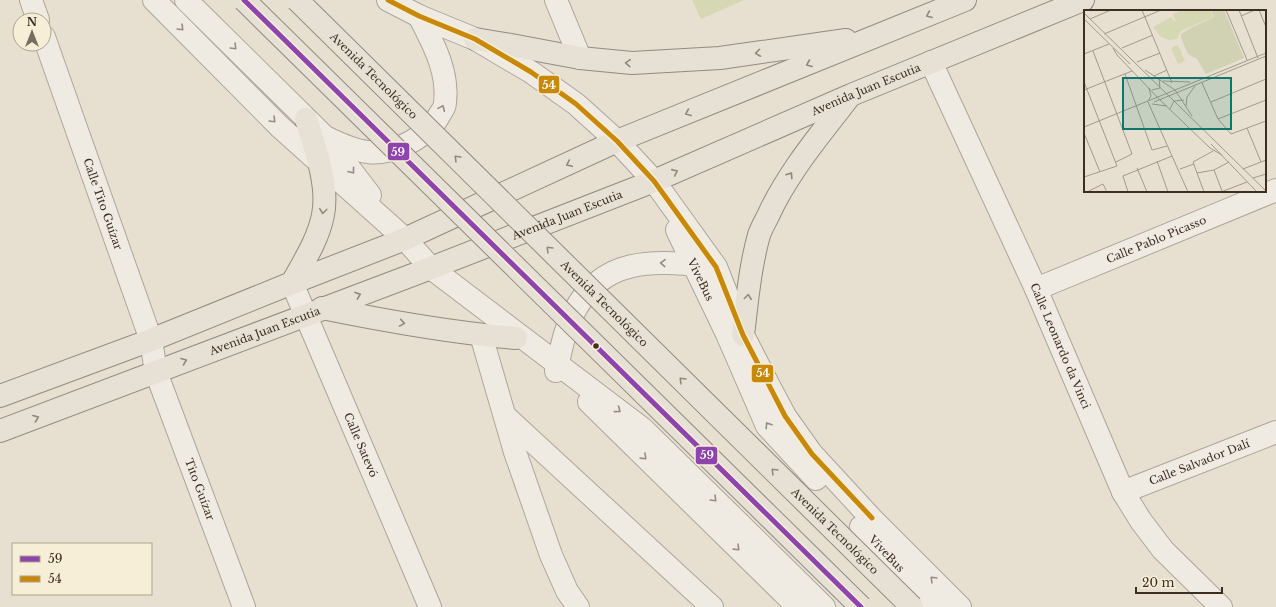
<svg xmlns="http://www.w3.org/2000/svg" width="1276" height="607" font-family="'Libre Baskerville',serif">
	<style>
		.green { fill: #d6d7b3 }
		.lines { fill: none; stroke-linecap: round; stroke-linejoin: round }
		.minor-casing { stroke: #ada599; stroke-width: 24 }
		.major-casing { stroke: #928b80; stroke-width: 24 }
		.minor { stroke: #efebe3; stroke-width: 22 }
		.major { stroke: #e6e1d4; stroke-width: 22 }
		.major-bridge-casing { stroke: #928b80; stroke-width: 24; stroke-linecap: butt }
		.major-bridge { stroke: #e6e1d4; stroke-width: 22 }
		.bus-1-casing { stroke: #f7eed8; stroke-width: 8 }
		.bus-2-casing { stroke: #f7eed8; stroke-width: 8 }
		.bus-1 { stroke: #8e44ad; stroke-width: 5 }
		.bus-2 { stroke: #c88808; stroke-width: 5 }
		.oneway { stroke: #92887a }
		.oneway2 { stroke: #968c82 }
		.bus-dot { fill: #3d2e20; stroke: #f7eed8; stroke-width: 1.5 }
		.labels { text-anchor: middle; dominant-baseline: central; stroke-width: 4; stroke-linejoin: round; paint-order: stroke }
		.street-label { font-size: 11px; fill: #3d2e20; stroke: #f7eed8 }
		.inset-road { fill: none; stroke: #a3998a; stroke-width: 1 }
		.view { fill: #0f766e; fill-opacity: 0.15; stroke: #0f766e; stroke-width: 2 }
		.inset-edge { fill: none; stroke: #3d2e20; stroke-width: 2 }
		.line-badge { stroke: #f7eed8; stroke-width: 1.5 }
		.badge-label { font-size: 11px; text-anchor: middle; font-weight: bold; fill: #fff }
	</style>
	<rect width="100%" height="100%" fill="#e7e0d1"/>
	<path class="green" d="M692,0H744L701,19Z"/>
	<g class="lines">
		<defs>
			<g id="minor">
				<path d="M31,0L38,20"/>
				<path d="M154,0L280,127L405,239L431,268L643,429L824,607"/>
				<path d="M186,0L326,138L370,195"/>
				<path d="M388,0L419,16L475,39L531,72L576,104L617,141L654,181L716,267L743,335L768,384L785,416L812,454L871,518L960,607"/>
				<path d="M556,0L580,58"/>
				<path id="s1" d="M44,37L151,340L156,372L244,607"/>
				<path id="s2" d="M931,62L1036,289L1123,492L1141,521L1163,550L1221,607"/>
				<path d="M327,138C340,144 354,151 368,152C390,155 419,141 433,124C436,122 438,117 440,114C442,111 445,107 445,103C449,72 433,43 419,16"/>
				<path id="s3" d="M677,230L727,334L767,426L816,479"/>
				<path id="s4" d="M292,283L430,607"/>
				<path id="s5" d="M1036,289L1276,190"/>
				<path d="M481,335L515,452L551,555L567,591L578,607"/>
				<path d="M556,371C561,351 564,330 574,312C602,258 652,260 705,266"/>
				<path d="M589,402L798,607"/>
				<path d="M505,416L712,607"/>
				<path id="s6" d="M1123,492L1276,432"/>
				<path id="s7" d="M861,527L938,607"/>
			</g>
			<g id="major">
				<path d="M475,39L505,44L580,58L632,63L720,58L846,40"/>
				<path d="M292,283C304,261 318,240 323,215C329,185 315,148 306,119"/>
				<path d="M322,308C386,321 451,333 516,338"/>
				<path d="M743,335C747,302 750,267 759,235C761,229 765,222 768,216C788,172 820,135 849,97"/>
				<path d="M0,396L151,340L292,283L405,239L617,141L965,0"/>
				<path id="s8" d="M0,431L431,268L654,181L851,95L1083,0"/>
			</g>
		</defs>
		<use href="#minor" class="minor-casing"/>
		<use href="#major" class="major-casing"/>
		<use href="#minor" class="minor"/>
		<use href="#major" class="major"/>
		<defs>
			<g id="major-bridge">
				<path d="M244,0L861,607"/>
				<path id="s9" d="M297,0L912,607"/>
			</g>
		</defs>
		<use href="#major-bridge" class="major-bridge-casing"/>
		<use href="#major-bridge" class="major-bridge"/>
		<defs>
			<path id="bus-1" d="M244,0L861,607"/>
			<path id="bus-2" d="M388,0L419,16L475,39L531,72L576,104L617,141L654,181L716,267L743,335L785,416L812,454L872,518"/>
		</defs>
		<use href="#bus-1" class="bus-1-casing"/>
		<use href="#bus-2" class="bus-2-casing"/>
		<use href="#bus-1" class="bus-1"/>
		<use href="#bus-2" class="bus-2"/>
	</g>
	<defs><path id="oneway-chevron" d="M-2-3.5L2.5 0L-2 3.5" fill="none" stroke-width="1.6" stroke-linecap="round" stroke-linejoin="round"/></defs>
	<g class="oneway">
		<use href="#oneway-chevron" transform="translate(929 15) rotate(157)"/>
		<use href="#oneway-chevron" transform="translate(758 53) rotate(172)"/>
		<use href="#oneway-chevron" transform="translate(628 63) rotate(-176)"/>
		<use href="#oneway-chevron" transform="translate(809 64) rotate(158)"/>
		<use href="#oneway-chevron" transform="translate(688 113) rotate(158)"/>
		<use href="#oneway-chevron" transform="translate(457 158) rotate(-135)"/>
		<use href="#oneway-chevron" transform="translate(569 164) rotate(155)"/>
		<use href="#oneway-chevron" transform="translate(675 172) rotate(-24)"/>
		<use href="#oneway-chevron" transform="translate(790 175) rotate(-57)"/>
		<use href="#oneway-chevron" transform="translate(323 211) rotate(97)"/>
		<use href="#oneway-chevron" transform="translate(549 249) rotate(-135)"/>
		<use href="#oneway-chevron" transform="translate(358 295) rotate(-20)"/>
		<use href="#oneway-chevron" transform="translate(748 297) rotate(-82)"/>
		<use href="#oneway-chevron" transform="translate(402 323) rotate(9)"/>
		<use href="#oneway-chevron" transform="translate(184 361) rotate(-21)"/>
		<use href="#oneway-chevron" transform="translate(682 380) rotate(-135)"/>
		<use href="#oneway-chevron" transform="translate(36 418) rotate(-21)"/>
		<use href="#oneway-chevron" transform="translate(774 471) rotate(-135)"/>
	</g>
	<g class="oneway2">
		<use href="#oneway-chevron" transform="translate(181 28) rotate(45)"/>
		<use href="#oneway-chevron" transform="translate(234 47) rotate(45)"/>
		<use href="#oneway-chevron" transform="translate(442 108) rotate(-66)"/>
		<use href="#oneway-chevron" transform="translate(273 120) rotate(45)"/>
		<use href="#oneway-chevron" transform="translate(352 171) rotate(52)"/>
		<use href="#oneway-chevron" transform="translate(663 263) rotate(-177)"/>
		<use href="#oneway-chevron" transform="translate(618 410) rotate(37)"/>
		<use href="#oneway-chevron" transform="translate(768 425) rotate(-123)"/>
		<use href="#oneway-chevron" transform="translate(644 457) rotate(44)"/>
		<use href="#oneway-chevron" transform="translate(714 499) rotate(45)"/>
		<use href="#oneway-chevron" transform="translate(737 548) rotate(44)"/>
		<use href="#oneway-chevron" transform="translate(933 579) rotate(-135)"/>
	</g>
	<circle class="bus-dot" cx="596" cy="346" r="3.5"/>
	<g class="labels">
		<g class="street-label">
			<text stroke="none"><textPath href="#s9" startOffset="108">Avenida Tecnológico</textPath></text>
			<text stroke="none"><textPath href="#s8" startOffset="931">Avenida Juan Escutia</textPath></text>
			<text stroke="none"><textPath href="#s1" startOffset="177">Calle Tito Guízar</textPath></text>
			<text stroke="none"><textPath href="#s8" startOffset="607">Avenida Juan Escutia</textPath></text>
			<text stroke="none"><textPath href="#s5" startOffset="130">Calle Pablo Picasso</textPath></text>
			<text stroke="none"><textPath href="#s3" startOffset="55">ViveBus</textPath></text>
			<text stroke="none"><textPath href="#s9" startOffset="432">Avenida Tecnológico</textPath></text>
			<text stroke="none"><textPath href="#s8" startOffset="283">Avenida Juan Escutia</textPath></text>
			<text stroke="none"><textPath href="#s2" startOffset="312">Calle Leonardo da Vinci</textPath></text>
			<text stroke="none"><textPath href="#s4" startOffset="176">Calle Satevó</textPath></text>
			<text stroke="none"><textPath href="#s6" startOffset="82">Calle Salvador Dalí</textPath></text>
			<text stroke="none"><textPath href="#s1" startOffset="479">Tito Guízar</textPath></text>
			<text stroke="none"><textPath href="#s9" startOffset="756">Avenida Tecnológico</textPath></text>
			<text stroke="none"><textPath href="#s7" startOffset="37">ViveBus</textPath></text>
		</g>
	</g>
	<g transform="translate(1084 10)">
		<rect width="182" height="182" fill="#e7e0d1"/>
		<path d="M127,0H140L160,48L122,64L113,49L104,44L97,28V24L107,18L130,7Z" fill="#d1d1b3"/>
		<path d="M98,0H126L129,7L97,21L93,29L85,30L76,26L69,17L87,7L92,13L89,4ZM94,35L101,51L94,54L87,38Z" fill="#d6d7b3"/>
		<path class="inset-road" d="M58,0L88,73M142,0L163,50M155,0L174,48M175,0L182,17M0,3L182,181M157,6L171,0M0,9L46,54M6,9L27,0M20,24L77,0M29,38L33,45L76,90L126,138L138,145M38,38L69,25M9,41L48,144L32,152M0,44L25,34M53,52L76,43M61,60L91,80L108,106M41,64L68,140L83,136M70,66L83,60M79,71L106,72M0,72L33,156L0,167M118,73L134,109L147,124L182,111M0,80L48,61M68,80L76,78L75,69M64,91L67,86L65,78M64,92L104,182M70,92L182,46M127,92L182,69M68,94L83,96M102,96L103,87L111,76M86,99L90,91L100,90M134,109L182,90M0,117L182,43M163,118L177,152M0,123L16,162M127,134L173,182M73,151L84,182M53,158L63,182M96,159L110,154M159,159L182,150M130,160L138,181M113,163L130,160L145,152M169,168L182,164M3,182L19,174L23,182M44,182L39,166L88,146M120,182L109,152L129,141M137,182L163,172"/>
		<path class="view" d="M39,68H147V119H39Z"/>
		<rect width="182" height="182" class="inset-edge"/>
	</g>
	<g class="line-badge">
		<rect x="538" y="75" width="22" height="19" rx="4" fill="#c88808"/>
		<rect x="387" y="142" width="23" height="19" rx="4" fill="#8e44ad"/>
		<rect x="751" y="364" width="23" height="19" rx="4" fill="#c88808"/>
		<rect x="695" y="446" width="23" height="19" rx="4" fill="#8e44ad"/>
	</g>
	<g class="badge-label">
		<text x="549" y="89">54</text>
		<text x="398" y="156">59</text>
		<text x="763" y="377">54</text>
		<text x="707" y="459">59</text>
	</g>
	<rect x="12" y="543" width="140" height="52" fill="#f7eed8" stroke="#ada18e"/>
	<rect x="20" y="556" width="20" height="6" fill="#8e44ad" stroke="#ada18e"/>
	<text x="48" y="563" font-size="12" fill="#3d2e20">59</text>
	<rect x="20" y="576" width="20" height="6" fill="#c88808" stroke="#ada18e"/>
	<text x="48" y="583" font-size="12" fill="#3d2e20">54</text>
	<g transform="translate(32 32)"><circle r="19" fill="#f7eed8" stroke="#ada18e"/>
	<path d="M0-3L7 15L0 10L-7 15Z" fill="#786c5e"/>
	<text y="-6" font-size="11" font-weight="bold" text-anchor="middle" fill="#3d2e20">N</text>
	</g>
	<path d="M1136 587v6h86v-6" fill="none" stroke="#3d2e20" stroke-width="2"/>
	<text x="1142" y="587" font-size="12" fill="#3d2e20" stroke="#f7eed8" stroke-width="3" paint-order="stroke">20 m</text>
</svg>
